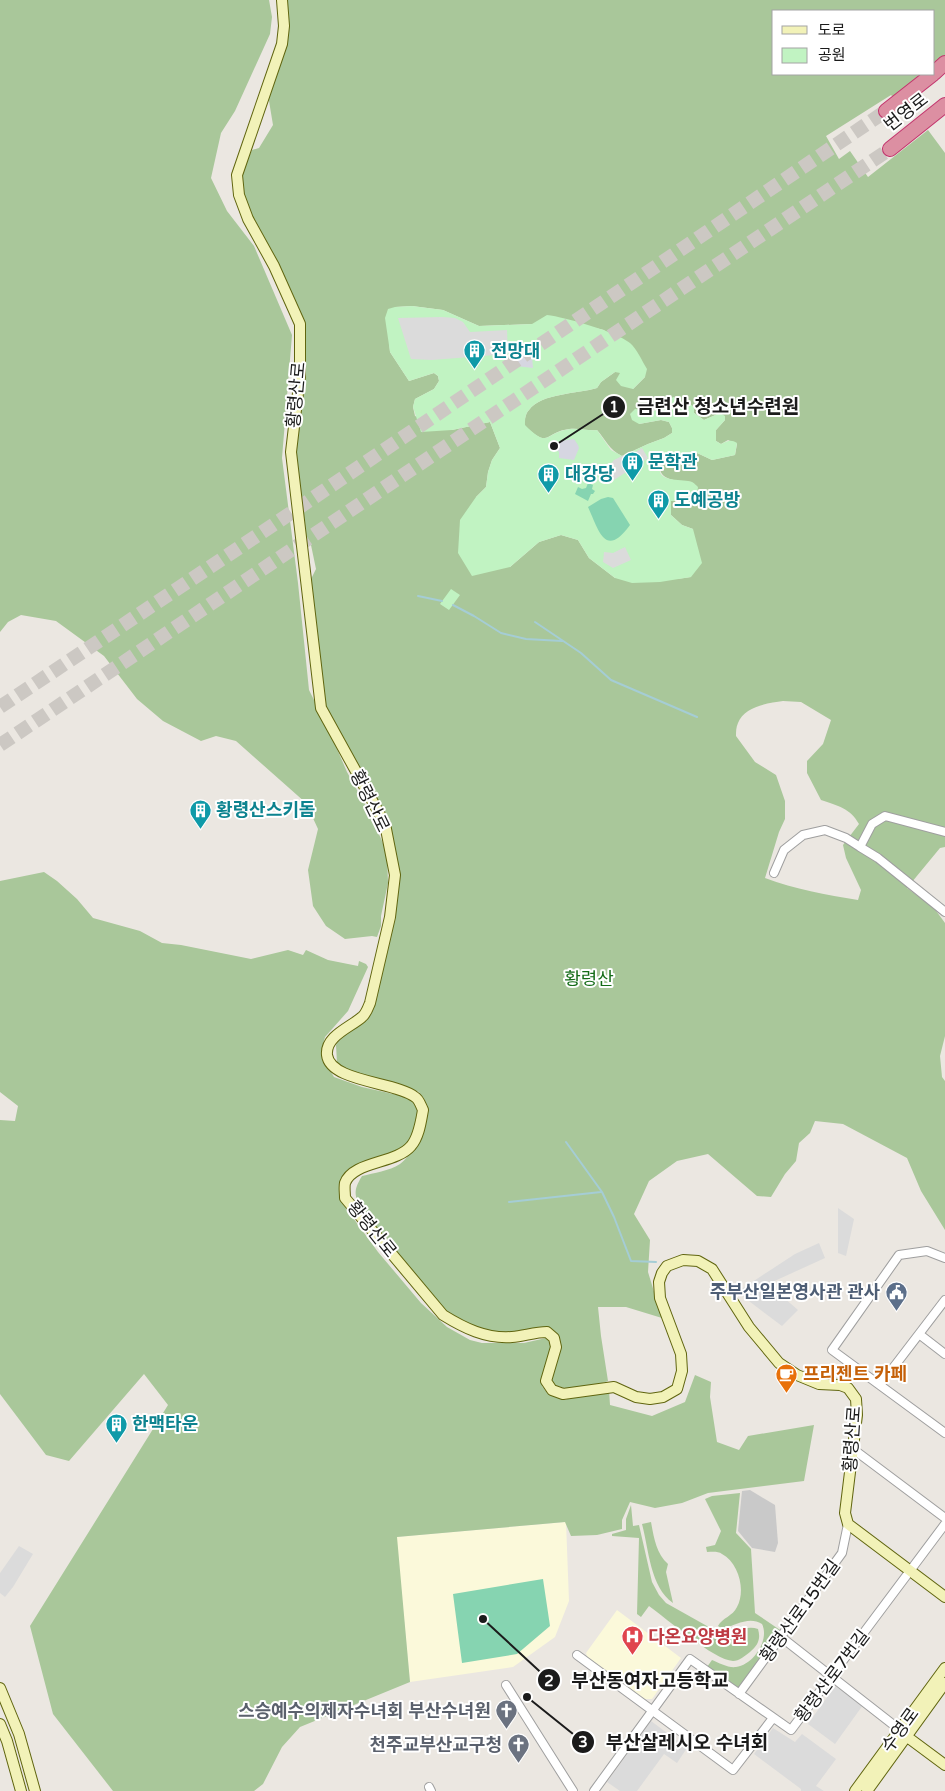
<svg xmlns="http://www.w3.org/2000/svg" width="945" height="1791" font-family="'Varela Round','Noto Sans KR',sans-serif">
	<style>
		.education { fill: #fbf9da }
		.religious { fill: #c9c9c9 }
		.forest { fill: #a9c79a; fill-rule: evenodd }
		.park { fill: #c1f3c2 }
		.pitch { fill: #86d4b1 }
		.parking { fill: #dbdbdb }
		.plaza { fill: #d6d6e1 }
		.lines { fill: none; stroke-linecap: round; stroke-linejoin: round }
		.stream { stroke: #a5cdd5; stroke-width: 2 }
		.highway-tunnel { stroke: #ccc8c3; stroke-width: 14; stroke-dasharray: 14 7; stroke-linecap: butt }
		.street-casing { stroke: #9f9f9f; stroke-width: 10 }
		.secondary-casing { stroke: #60650f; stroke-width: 12 }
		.highway-casing { stroke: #c3346d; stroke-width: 16 }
		.street { stroke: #fff; stroke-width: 8 }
		.secondary { stroke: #f2f2b8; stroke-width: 10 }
		.highway { stroke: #dc8fa2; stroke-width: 14 }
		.labels { text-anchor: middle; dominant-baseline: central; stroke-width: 4; stroke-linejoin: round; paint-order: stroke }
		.street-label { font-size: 18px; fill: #1b1b1b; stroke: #fff }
		.culture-label { font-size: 18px; font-weight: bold; fill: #0d838f; stroke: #fff; text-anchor: start }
		.park-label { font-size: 18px; fill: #156c18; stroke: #fff }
		.service-label { font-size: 18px; font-weight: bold; fill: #4e5e75; stroke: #fff; text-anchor: end }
		.food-label { font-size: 18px; font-weight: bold; fill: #c56008; stroke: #fff; text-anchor: start }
		.health-label { font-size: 18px; font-weight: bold; fill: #be3a42; stroke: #fff; text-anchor: start }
		.worship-label { font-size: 18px; font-weight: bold; fill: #5b616d; stroke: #fff; text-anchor: end }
		.leader { fill: none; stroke: #1b1b1b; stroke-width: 2 }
		.callout-dot { fill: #1b1b1b; stroke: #fff; stroke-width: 2 }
		.mark-label { font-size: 15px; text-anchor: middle; font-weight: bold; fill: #fff }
		.callout-label { font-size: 19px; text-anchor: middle; font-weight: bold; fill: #1b1b1b; stroke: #fff; stroke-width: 4; stroke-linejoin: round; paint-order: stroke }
	</style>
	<rect width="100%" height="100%" fill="#ebe7e1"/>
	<path class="education" d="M566,1522L569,1601L555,1637L513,1667L410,1682L396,1537Z
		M617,1610L681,1658L652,1699H643L588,1659L586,1653Z"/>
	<path class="religious" d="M750,1490L775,1505L778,1543L775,1552L752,1548L738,1531L742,1491Z"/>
	<path class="forest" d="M0,0H269L272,17L270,34L235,111L221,133L211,178L227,211L254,246L292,335L282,458L298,583L309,690L328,728L347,772L368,810L387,852L388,883L381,916V926L377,937L372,936L345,939L326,926L313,906L308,870L318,829L306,803L236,741L216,736L201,741L163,721L137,699L104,656L56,621L21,615L8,622L0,632Z
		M285,0H945V56L934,67V11H774V74H926L895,99L891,95L826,136L839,159L850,151L868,177L928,130L945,153V847L940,848L907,888L934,908L945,923V1036L940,1056L942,1077L945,1081V1230L921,1191L907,1158L843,1124L815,1121L810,1133L799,1143L796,1161L785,1174L771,1197L757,1196L708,1154L677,1161L649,1181L634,1214L650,1240L648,1272L662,1318L626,1307H598L601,1336L608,1381C591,1387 569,1393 553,1384C548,1367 561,1351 557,1333C538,1325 537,1329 519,1332C493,1336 462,1325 442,1308L362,1211C354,1195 353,1191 362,1176C374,1173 389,1171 400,1164C413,1155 425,1126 428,1111L424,1099L419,1092L394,1082L362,1076L341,1068L337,1063L336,1045L341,1037L363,1022L371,1009L388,940L395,921L399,872L389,826L325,708L308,585L316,569L311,545L304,537L296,458L304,340L274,255L255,222L243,195V170L252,150L259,148L273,125L269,101V90ZM412,306L443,310L479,326L532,324L591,327L604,330L645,377L633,389L620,372H615L601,382L597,388C578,394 541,393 529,410C525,414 525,420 524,425C550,450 544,432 569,429C579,428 588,431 597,430C606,440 609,450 622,456L648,444L664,438L672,433V428L669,422L661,420L639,424L642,409C657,411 664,408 676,400L678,405L690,404L694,413L704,420L720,413L725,420L716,430V441L721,444L728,440L737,444L735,455L712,460L695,452C679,458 683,468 662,461C653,481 680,481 692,482L682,501H671V515L682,525L693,529L691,577L677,579L615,578L589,558L578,540L561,535L539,542L510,567L476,497L486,487L488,472L492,460L500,448L490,422L452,430L415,416L413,407L415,399L434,389L439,381L438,376L434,373L409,381L390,352L389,341L395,307ZM783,701L801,702L831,720L823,744L807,761V773L821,800C838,806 850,808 859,824L843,845L846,858L861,890L858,900C826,895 795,889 765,878L779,832L785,819V801L776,775L755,762L736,736C736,732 736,727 738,723C744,707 767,703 783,701Z
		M44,872L57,881L77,899L93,918L140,931L162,943L181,945L251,959L288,950L303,955L306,950L328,960L358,966L359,961L366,964L368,967L348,1011L325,1037L322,1049L323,1059L334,1077L362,1087L402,1096L416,1102L420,1117L416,1131L408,1144L397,1152L349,1170L341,1178L339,1190L340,1200L378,1252L421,1303L447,1327L470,1340L482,1343H524L546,1338L552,1345L542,1378V1386L548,1394L565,1400L578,1395L609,1390L610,1405L652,1416L685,1402L695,1375L711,1382L710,1397L717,1442L739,1450L748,1436L814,1425L804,1481L708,1493L682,1503L655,1508L630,1502L622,1520V1529L597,1535L571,1536L565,1522L397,1537L410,1682L300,1727L282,1747L263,1784L254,1791H113L53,1714L30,1626L168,1405L144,1374L69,1461L46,1455L0,1394V1120L15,1121L18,1106L0,1092V881Z
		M740,1493L736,1533L751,1549L755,1613L783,1632L742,1688H736L707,1667L712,1660C719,1663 728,1668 736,1667C753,1665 770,1640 762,1624C749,1616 736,1625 723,1629L718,1626C722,1618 733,1616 737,1607C746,1591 739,1563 722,1554C718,1551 712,1552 707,1552L706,1547L715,1545L721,1531L705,1499L712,1496Z
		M631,1505L633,1526L639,1525L652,1582L659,1595L666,1603L707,1626L718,1635C733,1636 744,1624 758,1629C761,1639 758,1645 750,1652C745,1656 739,1661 733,1661C714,1660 667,1619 649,1606L641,1617L637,1614L639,1538L612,1536V1534L626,1530V1519Z
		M651,1522C654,1538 656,1553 668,1564L666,1572L673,1603C650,1587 649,1550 642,1524Z"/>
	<path class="park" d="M412,306L443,310L479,326L532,324L547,315C565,317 617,332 630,343C637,349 642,361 647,369L645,377L633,389L621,386L616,380L620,373L615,372L601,382L597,388C578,394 541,393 529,410C525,414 525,420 525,425C550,450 544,432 570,429C579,428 588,431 597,430L611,450L622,456L648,444L664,438L672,433V428L669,422L661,420L639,424L632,420L630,414L635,409L653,411L662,409L665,400L674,397L678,405L690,404L694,407V413L704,420L720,413L725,416V420L716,430V441L721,444C727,441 731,439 737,443L735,455L712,460L695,452C687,455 684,460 677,464L662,461C651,484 682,478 692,482C693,482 697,486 698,487L697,495L694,500L671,501V515L682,525L693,529L702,563L691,577L660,582L632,583L615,578L589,558L578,540L561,535L539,542L510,567L472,576L458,553L460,520L476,497L486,487L488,472L492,460L500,448L490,422L452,430L421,432L413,407L415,399L434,389L439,381L438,376L434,373L409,381L390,352L385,318L388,309L395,307Z
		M451,589L460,595L449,610L440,604Z"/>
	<path class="pitch" d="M588,483L593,485L592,489L595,491L593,494H591L588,501L575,494L578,487L582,489L586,488Z
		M608,497L613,498L630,525C605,559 599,531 588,507L601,499Z
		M543,1579L550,1626L517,1654L462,1663L453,1594Z"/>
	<path class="parking" d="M442,317L455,318L463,322L470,332L507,330L508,354L432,360L411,359L398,318Z
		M642,448L648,458L614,480L604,473V467H608L614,460L624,455L632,454Z
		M625,547L631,560L613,568L603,562L604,552L613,553Z
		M838,1208L854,1219L846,1256L838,1253Z
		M819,1243L825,1258L768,1284L798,1310L782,1326L737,1292L795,1254Z
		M19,1546L33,1554L13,1587L5,1597L0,1593V1573Z
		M835,1686L863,1705L835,1744L808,1724Z
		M651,1721L687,1748L677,1763L664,1754L637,1791H620L607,1782Z
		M773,1728L795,1742L802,1734L836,1759L816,1786L824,1791H801V1789L754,1754Z"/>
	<path class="plaza" d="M531,345L533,368L516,366L510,362L509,351Z
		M574,439L578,445L579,448L574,460L559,458V452L556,449L560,441Z"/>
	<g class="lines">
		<path class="stream" d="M418,596L442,601
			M453,605L474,616L501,633L526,639L562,641
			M535,622L581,653L611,680L697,717
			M566,1142L602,1192L614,1217L631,1261L656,1262
			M509,1202L601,1192"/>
		<path class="highway-tunnel" d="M0,707L279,521L886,111
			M0,745L890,149"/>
		<defs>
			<path id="street" d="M860,847L878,858L945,912
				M774,873L784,850L803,835L825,830L846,838L860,847L872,824L885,816L945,832
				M945,1258L927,1251L899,1255L832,1350L945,1433
				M919,1334L945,1354
				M880,1385L945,1300
				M853,1449L945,1518
				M781,1637L900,1730
				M577,1655L733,1770L773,1718
				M506,1685L573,1791
				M739,1694L842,1553L848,1524
				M429,1787L431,1791
				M594,1791L690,1659L791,1730L945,1524"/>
			<path id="secondary" d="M282,0L284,26L282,44L237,175L239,195L248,219L274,266L300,324V376L291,452L321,708L385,824L395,875L390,917L370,1003C368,1008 366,1014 362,1017C351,1027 325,1036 327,1055C330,1082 397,1082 415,1097C419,1099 421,1106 423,1110C421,1121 419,1137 411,1146C396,1164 353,1161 345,1183C344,1187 345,1193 345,1198L443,1315C464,1328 486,1339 512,1337C524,1336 535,1332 547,1332L554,1338L556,1347L546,1381L552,1390L563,1394L614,1387L636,1397L650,1399L663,1397L677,1389L682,1371L681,1354L660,1298L659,1282L662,1273L667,1266L683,1260L698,1261L712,1269L749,1327L779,1363L797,1375L819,1384L840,1385L848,1388L856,1399L857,1415L845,1513L848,1524L945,1597
				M0,1688L19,1734L35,1791
				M0,1724L7,1741L21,1791
				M906,1736L945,1765
				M855,1791L945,1668
				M867,1791L945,1683"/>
			<path id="highway" d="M934,73L945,63
				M886,111L933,74
				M890,149L945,105"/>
		</defs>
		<use href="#street" class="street-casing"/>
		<use href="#secondary" class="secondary-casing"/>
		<use href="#highway" class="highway-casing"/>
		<use href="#street" class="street"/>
		<use href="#secondary" class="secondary"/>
		<use href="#highway" class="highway"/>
	</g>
	<defs>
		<symbol id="building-pin" viewBox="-11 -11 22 30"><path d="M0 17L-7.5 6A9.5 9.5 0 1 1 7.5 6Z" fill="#0f9aa8" stroke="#fff"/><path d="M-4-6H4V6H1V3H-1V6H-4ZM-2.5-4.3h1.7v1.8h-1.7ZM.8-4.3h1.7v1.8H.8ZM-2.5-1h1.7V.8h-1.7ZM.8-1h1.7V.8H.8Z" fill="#fff"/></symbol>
		<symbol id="civic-pin" viewBox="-11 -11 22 30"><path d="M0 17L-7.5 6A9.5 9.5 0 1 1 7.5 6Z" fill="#5c6f8a" stroke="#fff"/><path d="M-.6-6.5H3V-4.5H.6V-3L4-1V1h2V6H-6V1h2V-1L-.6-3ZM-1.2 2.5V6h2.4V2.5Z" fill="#fff"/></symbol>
		<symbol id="cafe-pin" viewBox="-11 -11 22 30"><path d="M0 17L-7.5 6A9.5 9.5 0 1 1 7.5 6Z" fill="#e8710a" stroke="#fff"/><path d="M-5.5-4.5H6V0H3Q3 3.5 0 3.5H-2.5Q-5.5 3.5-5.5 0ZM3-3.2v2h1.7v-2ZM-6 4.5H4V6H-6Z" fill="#fff"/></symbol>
		<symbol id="hospital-pin" viewBox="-11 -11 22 30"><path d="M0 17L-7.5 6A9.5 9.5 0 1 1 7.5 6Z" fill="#e0444e" stroke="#fff"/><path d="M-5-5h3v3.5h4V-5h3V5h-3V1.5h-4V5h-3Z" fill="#fff"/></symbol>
		<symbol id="church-pin" viewBox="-11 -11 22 30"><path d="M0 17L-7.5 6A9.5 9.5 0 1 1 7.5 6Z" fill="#6b7280" stroke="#fff"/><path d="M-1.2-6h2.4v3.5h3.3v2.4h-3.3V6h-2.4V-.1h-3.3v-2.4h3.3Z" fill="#fff"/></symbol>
	</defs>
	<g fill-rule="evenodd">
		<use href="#building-pin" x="462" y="338" width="25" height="34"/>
		<use href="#building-pin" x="620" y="450" width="25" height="34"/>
		<use href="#building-pin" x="536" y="462" width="25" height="34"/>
		<use href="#building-pin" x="646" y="488" width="25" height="34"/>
		<use href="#building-pin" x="188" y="798" width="25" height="34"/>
		<use href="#civic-pin" x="884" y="1280" width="25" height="34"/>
		<use href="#cafe-pin" x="774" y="1362" width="25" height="34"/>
		<use href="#building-pin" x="104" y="1412" width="25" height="34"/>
		<use href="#hospital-pin" x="620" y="1624" width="25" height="34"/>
		<use href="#church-pin" x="494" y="1698" width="25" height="34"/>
		<use href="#church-pin" x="506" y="1732" width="25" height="34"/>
	</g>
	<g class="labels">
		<g class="street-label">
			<text transform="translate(906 112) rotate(-38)">번영로</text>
			<text transform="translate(296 395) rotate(-85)">황령산로</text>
			<text transform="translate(370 801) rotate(64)">황령산로</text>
			<text transform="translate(372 1229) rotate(51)">황령산로</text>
			<text transform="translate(852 1439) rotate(-86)">황령산로</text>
			<text transform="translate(800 1611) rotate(-54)">황령산로15번길</text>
			<text transform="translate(832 1676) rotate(-53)">황령산로7번길</text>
			<text transform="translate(900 1730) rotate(-54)">수영로</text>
		</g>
		<g class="culture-label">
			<text x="491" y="351">전망대</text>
			<text x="648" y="462">문학관</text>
			<text x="565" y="474">대강당</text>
			<text x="674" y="500">도예공방</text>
			<text x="216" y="810">황령산스키돔</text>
			<text x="132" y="1424">한맥타운</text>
		</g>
		<g class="park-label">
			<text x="589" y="979">황령산</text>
		</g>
		<g class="service-label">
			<text x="880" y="1292">주부산일본영사관 관사</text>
		</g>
		<g class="food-label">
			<text x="803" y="1374">프리젠트 카페</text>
		</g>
		<g class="health-label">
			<text x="648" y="1637">다온요양병원</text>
		</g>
		<g class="worship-label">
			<text x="491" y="1711">스승예수의제자수녀회 부산수녀원</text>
			<text x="502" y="1745">천주교부산교구청</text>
		</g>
	</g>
	<path class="leader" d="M554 446L614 407M483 1619L549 1680M527 1697L583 1742"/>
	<g class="callout-dot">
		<circle cx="554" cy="446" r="5"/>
		<circle cx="483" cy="1619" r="5"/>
		<circle cx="527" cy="1697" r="5"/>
		<circle cx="614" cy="407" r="12"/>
		<circle cx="549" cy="1680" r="12"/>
		<circle cx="583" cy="1742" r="12"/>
	</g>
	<g class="mark-label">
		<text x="614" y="412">1</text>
		<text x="549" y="1686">2</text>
		<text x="583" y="1747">3</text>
	</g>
	<g class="callout-label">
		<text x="718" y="413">금련산 청소년수련원</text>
		<text x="650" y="1687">부산동여자고등학교</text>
		<text x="687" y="1749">부산살레시오 수녀회</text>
	</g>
	<rect x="772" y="10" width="162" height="65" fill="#ffffff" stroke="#a4a4a4"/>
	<rect x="782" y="26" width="25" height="8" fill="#f2f2b8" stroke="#a4a4a4"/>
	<text x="818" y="35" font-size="15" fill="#1b1b1b">도로</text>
	<rect x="782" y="48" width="25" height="15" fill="#c1f3c2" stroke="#a4a4a4"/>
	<text x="818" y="60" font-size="15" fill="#1b1b1b">공원</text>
</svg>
